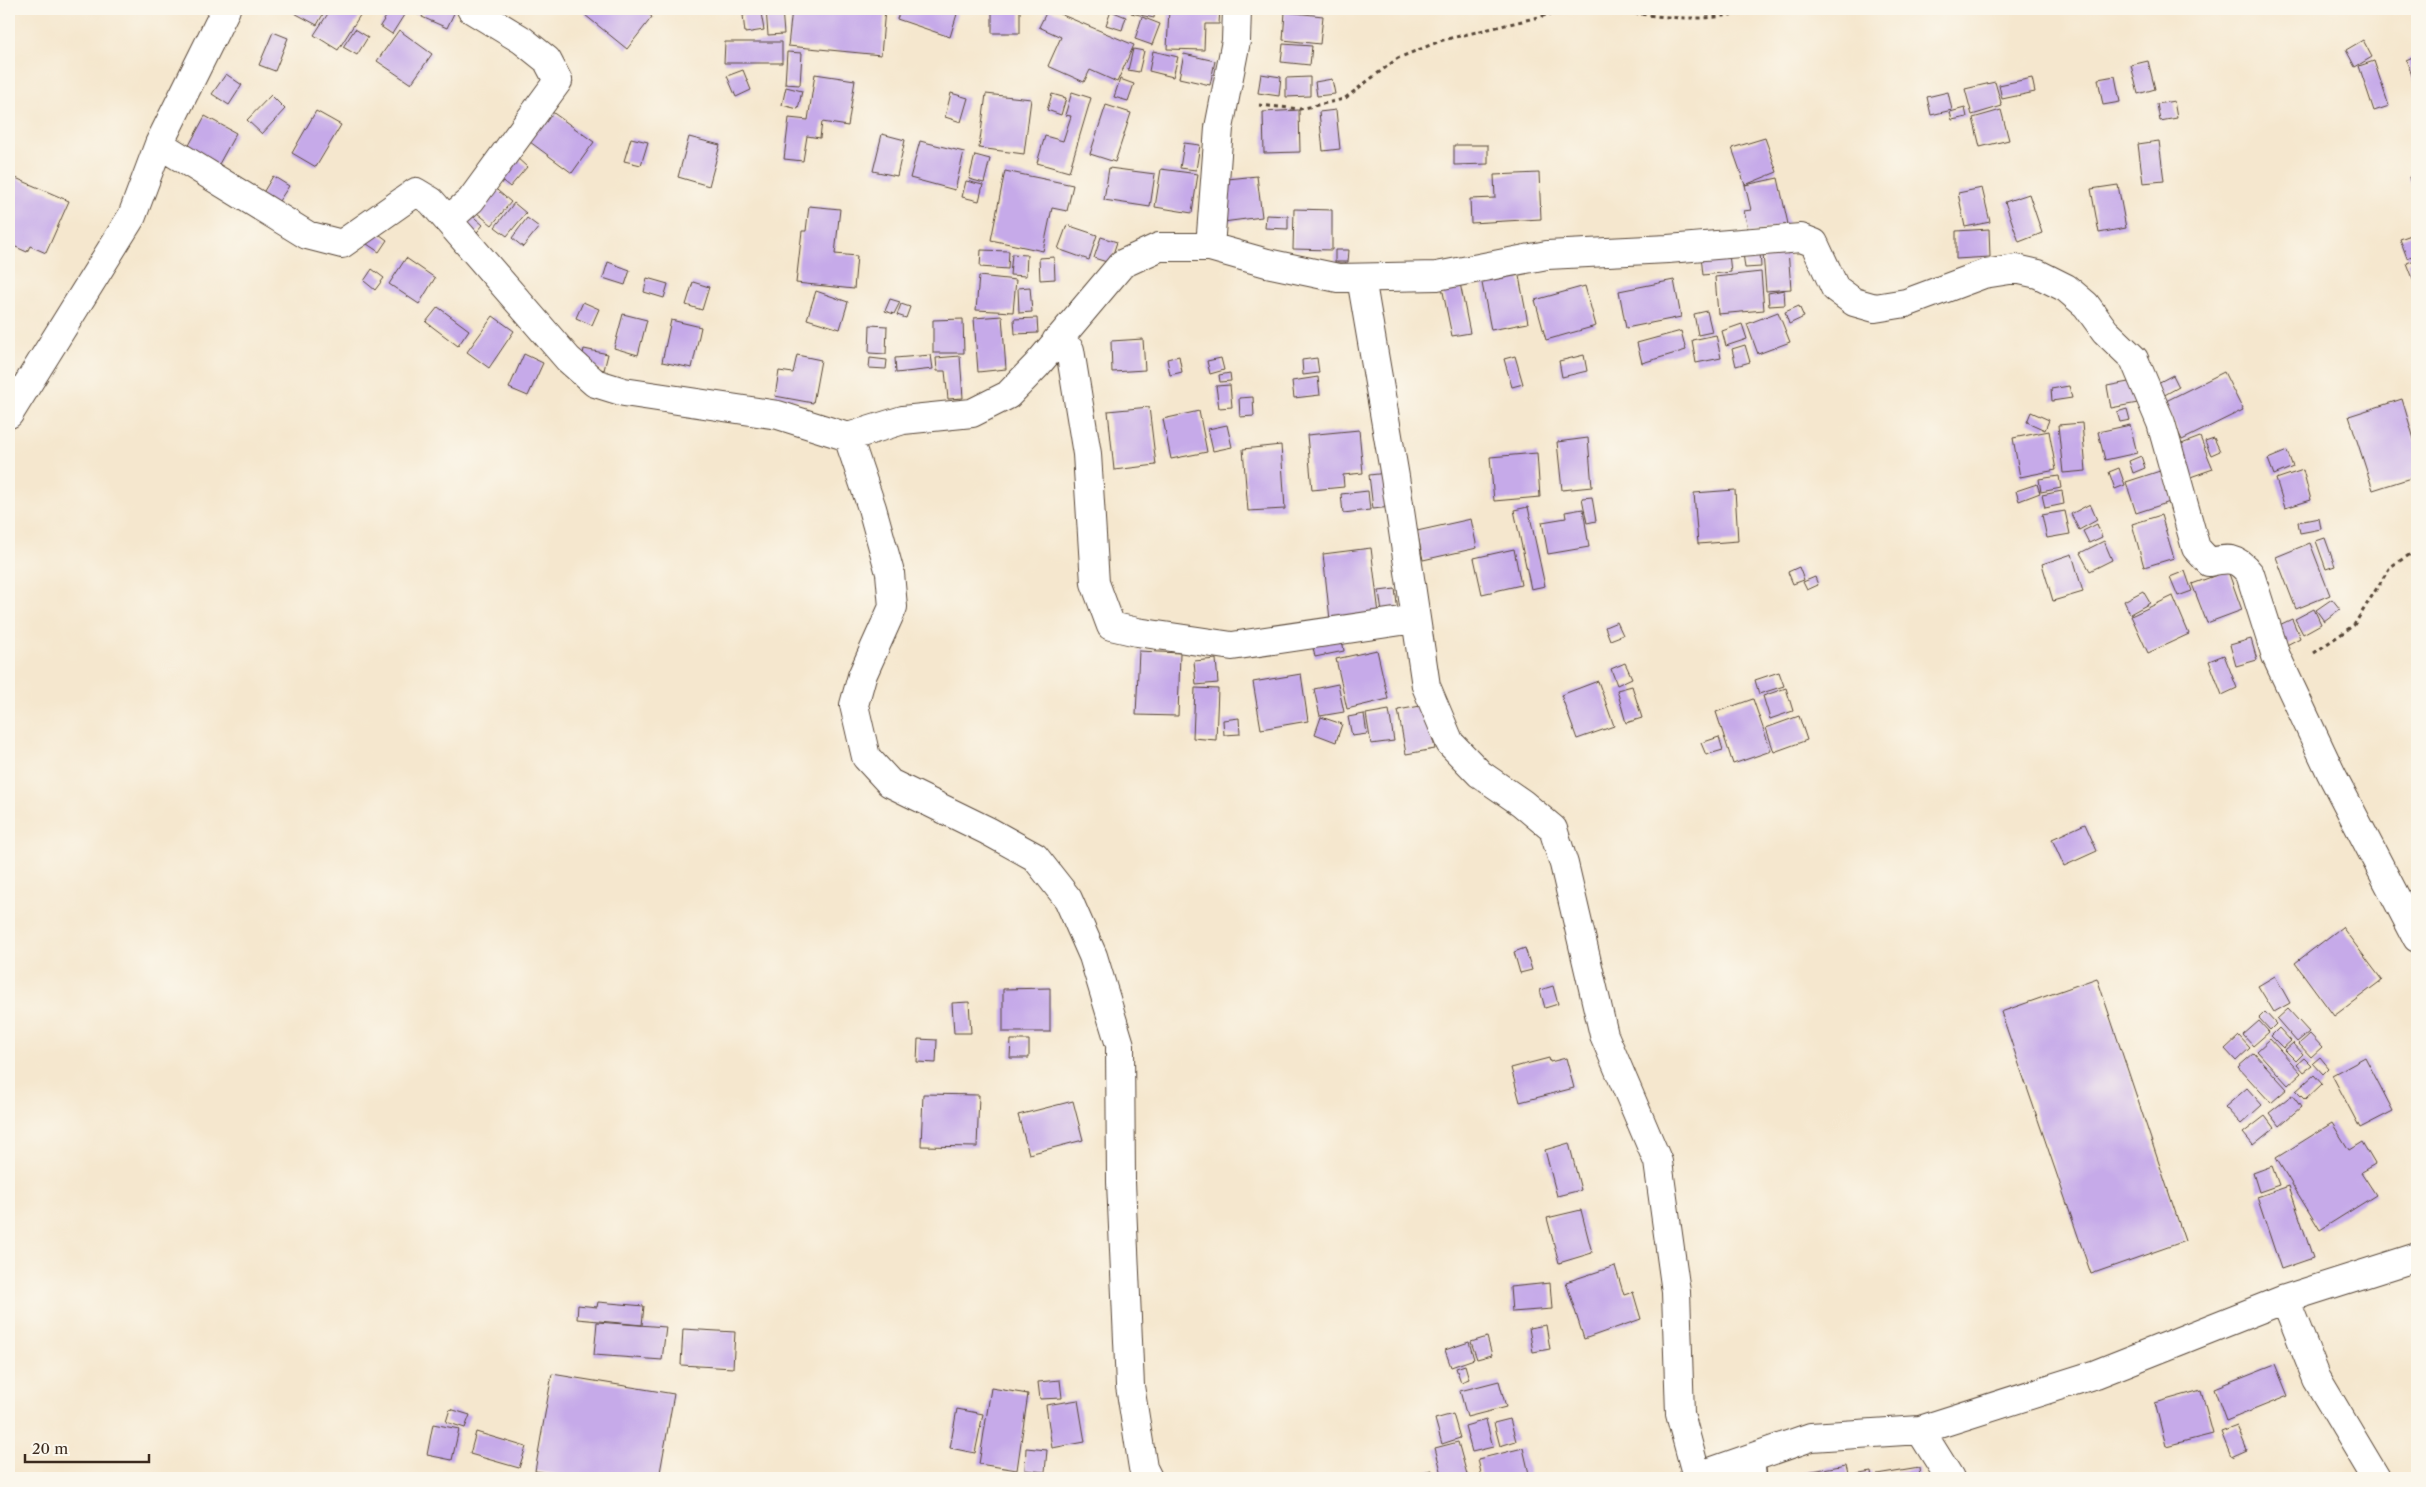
<svg xmlns="http://www.w3.org/2000/svg" width="2426" height="1487" font-family="'Libre Caslon Text',serif">
	<style>
		.building { fill: #c6aae9 }
		.lines { fill: none; stroke-linecap: round; stroke-linejoin: round }
		.lane-casing { stroke: #574638; stroke-width: 25 }
		.street-casing { stroke: #574638; stroke-width: 30 }
		.path { stroke: #574638; stroke-width: 3; stroke-dasharray: 4 4; stroke-linecap: butt }
		.lane { stroke: #fff; stroke-width: 22 }
		.street { stroke: #fff; stroke-width: 28 }
	</style>
	<rect width="100%" height="100%" fill="#fbf7ec"/>
	<filter id="ink" filterUnits="userSpaceOnUse"><feTurbulence type="fractalNoise" baseFrequency=".02" numOctaves="2"/><feDisplacementMap in="SourceGraphic" scale="10" xChannelSelector="R" yChannelSelector="G"/><feConvolveMatrix kernelMatrix="1 2 1 2 8 2 1 2 1" color-interpolation-filters="sRGB"/></filter>
	<filter id="wash" filterUnits="userSpaceOnUse"><feTurbulence type="fractalNoise" baseFrequency=".0096" numOctaves="4" result="noise"/><feDisplacementMap in="SourceGraphic" scale="20" xChannelSelector="R" yChannelSelector="G"/><feGaussianBlur stdDeviation="1.12" result="paint"/><feColorMatrix in="noise" values="0 0 0 0 0 0 0 0 0 0 0 0 0 0 0 0 0 1.4 0 .05"/><feComposite in="paint" operator="in"/></filter>
	<g filter="url(#wash)">
		<rect width="100%" height="100%" fill="#f5e7ce"/>
		<g id="blocks">
			<path class="building" d="M287,9H326L317,25Z
				M331,9H364L338,50L314,35Z
				M391,9H395L404,15L392,34L380,26Z
				M405,9H422L419,15Z
				M425,9H456L447,28L422,17Z
				M589,9H642L652,17L627,49L585,15Z
				M766,9H782L784,34L768,35Z
				M792,9H885L881,55L788,46Z
				M901,9H941L957,14L950,37L897,19Z
				M992,9H1020V33H992Z
				M1048,9L1134,45L1117,82L1090,70L1084,82L1048,66L1061,37L1039,27Z
				M1132,9H1155L1154,18L1131,13Z
				M1169,9H1220L1219,24H1205L1204,50L1167,49Z
				M1111,11L1126,17L1122,30L1106,25Z
				M1285,12L1323,16L1320,44L1283,40Z
				M761,13L764,30L745,33L743,15Z
				M1142,17L1160,24L1152,45L1135,39Z
				M355,29L368,37L357,55L343,47Z
				M399,30L432,54L411,84L377,61Z
				M273,32L288,38L275,71L259,65Z
				M2363,40L2372,57L2355,67L2346,50Z
				M725,42H782V63H724Z
				M1283,44L1312,46L1310,65L1281,62Z
				M1133,49L1144,51L1139,72L1128,70Z
				M1153,51L1178,57L1173,77L1149,71Z
				M787,52L802,53L800,85L785,84Z
				M1184,54L1215,61L1210,85L1179,78Z
				M2417,55V88L2406,60Z
				M2148,61L2155,89L2138,94L2131,65Z
				M2374,61L2389,106L2374,111L2359,66Z
				M743,70L751,90L736,97L727,76Z
				M226,74L242,85L229,105L212,94Z
				M815,74L855,80L848,126L822,122L820,138L807,136L803,161L784,159L789,118L808,120Z
				M1261,74L1281,77L1279,96L1258,93Z
				M2115,76L2120,102L2103,105L2098,79Z
				M1310,77V96L1286,97V78Z
				M2032,78L2035,92L2002,99L1999,85Z
				M1120,79L1134,84L1128,101L1114,97Z
				M1332,79L1335,94L1317,96L1315,82Z
				M1995,82L2002,106L1972,115L1965,89Z
				M786,87L802,91L798,109L782,105Z
				M1072,92L1091,98L1069,172L1037,163L1045,136L1063,141L1071,116L1065,115Z
				M1948,92L1952,110L1931,115L1927,97Z
				M951,93L968,98L961,122L945,117Z
				M986,94L1031,99L1024,154L979,148Z
				M1052,94L1066,98L1061,115L1047,110Z
				M271,95L285,109L262,134L247,120Z
				M2174,101L2177,118L2160,121L2157,104Z
				M1106,105L1131,113L1115,162L1090,154Z
				M1965,108L1967,117L1952,120L1950,112Z
				M548,109L594,142L572,173L526,139Z
				M1299,110L1300,152L1264,153L1263,112Z
				M1336,110L1340,149L1323,151L1319,112Z
				M2001,110L2009,140L1980,147L1973,118Z
				M316,111L341,125L316,167L292,153Z
				M205,116L236,133L218,166L187,149Z
				M882,134L905,140L897,176L873,171Z
				M689,137L720,145L709,186L678,177Z
				M631,138L648,142L641,165L624,161Z
				M1765,138L1777,172L1745,185L1732,148Z
				M920,141L964,152L955,190L910,178Z
				M2159,141L2164,181L2143,183L2138,144Z
				M1184,143L1200,145L1196,170L1180,168Z
				M1454,145H1488V164L1454,165Z
				M975,155L990,159L984,183L969,179Z
				M515,156L527,167L510,187L498,177Z
				M1109,168L1155,174L1150,207L1104,200Z
				M1161,169L1198,174L1192,213L1155,207Z
				M1005,171L1073,185L1067,211L1052,208L1043,251L991,240Z
				M1539,173L1541,219L1471,223L1470,199L1495,198L1494,175Z
				M2417,174V193L2414,194L2409,177Z
				M11,176L69,201L46,253L30,246L27,252L9,244V181Z
				M273,176L289,186L273,210L258,201Z
				M1257,176L1262,217L1223,222L1218,180Z
				M1778,178L1788,224L1749,233L1744,211L1751,210L1745,185Z
				M966,181L983,185L979,201L962,197Z
				M491,185L511,202L492,225L472,209Z
				M2118,185L2126,228L2099,233L2091,189Z
				M1982,188L1990,222L1965,227L1958,193Z
				M2029,194L2042,233L2019,242L2005,202Z
				M514,203L526,213L507,236L495,227Z
				M809,206L840,209L835,254L857,256L854,289L796,283L802,231H806Z
				M1294,209L1332,210V250L1293,249Z
				M468,212L483,225L473,237L458,224Z
				M1266,215L1288,216V229L1265,228Z
				M527,218L539,227L523,247L512,238Z
				M1067,225L1097,235L1089,260L1058,249Z
				M372,229L387,240L379,252L364,242Z
				M1989,229L1990,257L1956,259V231Z
				M2414,234L2417,243V254L2407,258L2400,239Z
				M1101,237L1117,242L1110,263L1094,258Z
				M981,250L1009,251L1008,269L980,267Z
				M1335,250H1349L1348,262H1335Z
				M1788,250L1791,289L1766,291L1763,253Z
				M1760,251L1761,267L1745,268L1743,253Z
				M1012,254L1027,255L1026,276L1010,275Z
				M1729,254L1731,272L1703,275L1701,256Z
				M1054,257L1055,279L1040,280L1039,258Z
				M406,258L435,278L419,304L389,284Z
				M2417,259V289L2407,263Z
				M608,262L630,270L625,285L603,278Z
				M372,269L384,278L375,290L364,281Z
				M1518,271L1528,323L1491,330L1481,278Z
				M1761,272L1764,310L1718,314L1715,277Z
				M979,276L1016,280L1013,312L976,310Z
				M647,278L668,284L664,298L644,292Z
				M1674,280L1681,317L1626,328L1619,291Z
				M693,282L709,287L702,310L686,305Z
				M1460,283L1470,333L1452,336L1442,287Z
				M1585,286L1596,326L1546,340L1535,300Z
				M1030,287L1032,312L1019,313L1018,288Z
				M1784,290L1785,305L1769,306L1768,293Z
				M816,291L848,302L840,329L807,319Z
				M890,299L900,302L894,314L885,311Z
				M583,302L599,309L592,325L576,318Z
				M901,304L910,307L906,318L897,315Z
				M1799,306L1804,317L1789,324L1785,312Z
				M438,307L469,330L458,346L426,322Z
				M1707,311L1712,332L1698,335L1694,314Z
				M1778,312L1790,342L1758,354L1747,324Z
				M623,314L647,320L638,355L614,348Z
				M493,316L514,331L489,368L467,352Z
				M1002,316L1006,369L978,372L974,318Z
				M1037,318L1038,333L1015,334L1014,319Z
				M963,319L964,353H933V320Z
				M671,320L701,327L692,368L662,362Z
				M1742,324L1747,339L1726,346L1722,331Z
				M870,325L887,326L886,354L869,353Z
				M1681,331L1686,350L1642,363L1637,343Z
				M1716,335L1721,358L1696,363L1692,340Z
				M1143,339L1145,370L1112,372L1111,341Z
				M1745,345L1750,362L1736,366L1732,349Z
				M584,349L608,354L604,370L581,364Z
				M524,354L543,363L528,396L509,388Z
				M797,355L821,360L813,403L775,396L779,371L793,373Z
				M931,355L933,369L896,373L895,358Z
				M1584,355L1587,371L1562,377L1559,361Z
				M960,356L963,398L948,399L945,371H937L936,358Z
				M1179,356L1182,372L1170,375L1167,359Z
				M1515,356L1523,384L1512,387L1504,359Z
				M870,358L887,360L886,369L869,368Z
				M1221,358L1224,370L1210,374L1207,361Z
				M1317,358L1319,373L1303,375L1302,360Z
				M2224,372L2243,410L2182,440L2164,402Z
				M1230,373L1231,381L1220,382L1219,375Z
				M2173,375L2179,387L2159,398L2152,386Z
				M1318,377L1320,395L1294,398L1292,381Z
				M2139,380L2143,402L2111,408L2107,386Z
				M1230,385L1232,407L1219,408L1216,386Z
				M2069,386L2072,398L2052,401L2051,389Z
				M1253,397L1254,416L1240,417L1239,398Z
				M2402,399L2417,449V476L2373,490L2349,416Z
				M1149,407L1156,465L1114,470L1108,411Z
				M2127,409L2130,420L2120,422L2117,412Z
				M1199,411L1207,452L1171,459L1163,419Z
				M2031,412L2049,420L2045,430L2027,422Z
				M2082,423L2086,471L2063,473L2058,425Z
				M1227,425L1232,447L1213,451L1208,429Z
				M2130,425L2137,453L2105,460L2098,432Z
				M1359,430L1363,473L1343,475L1344,487L1312,490L1307,435Z
				M2049,431L2056,470L2020,477L2013,438Z
				M2200,437L2213,469L2182,480L2171,448Z
				M1588,438L1592,487L1562,490L1557,442Z
				M2214,438L2220,451L2211,455L2205,441Z
				M1281,445L1285,509L1248,511L1243,449Z
				M2287,451L2293,467L2274,475L2268,459Z
				M1537,453L1540,497L1494,501L1490,457Z
				M2141,456L2145,468L2133,473L2129,461Z
				M2119,468L2125,485L2115,489L2109,472Z
				M2163,470L2173,501L2136,513L2126,482Z
				M2303,470L2311,500L2285,508L2276,479Z
				M1387,473L1391,507L1373,509L1369,475Z
				M2059,476L2061,488L2041,492L2039,479Z
				M2037,484L2040,493L2019,501L2016,491Z
				M1735,490L1738,541L1698,544L1694,493Z
				M1368,491L1370,510L1343,513L1341,494Z
				M2062,491L2064,504L2045,508L2042,495Z
				M1592,497L1596,521L1587,523L1582,498Z
				M2090,504L2097,520L2079,530L2071,514Z
				M1528,507L1545,586L1531,589L1514,510Z
				M1583,509L1589,547L1548,554L1542,522L1566,518L1565,512Z
				M2065,511L2070,534L2047,538L2042,515Z
				M2161,515L2174,558L2144,567L2132,524Z
				M2319,518L2321,529L2300,533L2298,522Z
				M1471,519L1477,548L1423,560L1417,531Z
				M2097,524L2102,537L2089,543L2083,531Z
				M2325,538L2335,566L2326,569L2316,541Z
				M2104,541L2112,560L2090,571L2080,553Z
				M2310,543L2330,595L2296,609L2276,557Z
				M1371,548L1379,614L1330,620L1323,554Z
				M1514,549L1521,585L1482,594L1474,558Z
				M2072,554L2083,592L2053,601L2042,564Z
				M1799,567L1804,580L1793,584L1788,572Z
				M2185,571L2192,591L2178,596L2170,577Z
				M2228,571L2242,610L2207,623L2192,584Z
				M1815,577L1818,585L1807,590L1803,582Z
				M1395,589L1398,611L1382,613L1379,591Z
				M2143,591L2150,603L2130,614L2124,601Z
				M2173,596L2189,634L2148,653L2131,616Z
				M2332,599L2340,609L2324,621L2316,610Z
				M2314,609L2321,624L2303,634L2295,619Z
				M2292,619L2300,638L2283,647L2273,628Z
				M1617,622L1623,635L1610,640L1605,627Z
				M1341,633L1344,651L1315,657L1311,639Z
				M2251,639L2257,660L2236,666L2230,645Z
				M1377,650L1388,699L1347,709L1336,659Z
				M1139,651L1180,653L1178,716L1136,715Z
				M2224,655L2237,688L2222,695L2209,661Z
				M1216,659L1218,683L1196,685L1194,661Z
				M1625,663L1632,678L1617,685L1611,669Z
				M1779,672L1784,686L1759,694L1755,680Z
				M1301,674L1308,721L1261,729L1253,682Z
				M1598,681L1614,726L1577,739L1561,695Z
				M1338,684L1344,712L1320,716L1314,689Z
				M1632,686L1642,718L1626,723L1617,690Z
				M1195,688L1218,689L1216,740L1193,738Z
				M1786,688L1793,711L1770,719L1763,696Z
				M1753,699L1771,751L1733,764L1716,712Z
				M1426,705L1435,749L1406,754L1398,710Z
				M1389,710L1394,741L1371,744L1366,714Z
				M1364,714L1367,734L1352,736L1348,717Z
				M1799,716L1807,740L1774,752L1766,728Z
				M1321,717L1342,724L1336,742L1315,734Z
				M1239,718L1240,734L1224,735L1223,720Z
				M1719,737L1723,750L1706,755L1701,743Z
				M2085,824L2097,851L2064,866L2052,839Z
				M2342,927L2382,980L2334,1016L2295,963Z
				M1525,948L1532,970L1520,973L1514,952Z
				M2275,976L2290,1003L2274,1012L2258,986Z
				M2097,978L2185,1241L2091,1274L2001,1012Z
				M1553,986L1558,1004L1545,1008L1540,990Z
				M1050,988V1032H1003V989Z
				M969,1002L971,1033H954L952,1003Z
				M2288,1009L2309,1032L2297,1042L2277,1019Z
				M2265,1012L2276,1024L2270,1030L2259,1018Z
				M2259,1021L2269,1032L2253,1046L2243,1035Z
				M2279,1028L2291,1041L2283,1048L2271,1036Z
				M2310,1034L2322,1047L2311,1057L2299,1044Z
				M2239,1036L2250,1048L2236,1061L2225,1049Z
				M918,1039L937,1040L936,1063L917,1062Z
				M2270,1039L2301,1073L2288,1085L2257,1051Z
				M1011,1040H1029V1058H1010Z
				M2293,1043L2303,1054L2296,1061L2285,1050Z
				M2254,1053L2287,1089L2271,1103L2238,1067Z
				M2320,1057L2329,1068L2323,1074L2313,1063Z
				M2365,1057L2393,1111L2360,1128L2332,1075Z
				M1549,1058L1550,1062L1566,1058L1574,1088L1520,1102L1511,1068Z
				M2304,1058L2312,1066L2304,1072L2297,1064Z
				M2314,1075L2322,1084L2305,1100L2296,1091Z
				M2247,1088L2262,1105L2241,1124L2225,1107Z
				M923,1094L979,1095L977,1147L921,1146Z
				M2292,1095L2301,1107L2279,1126L2269,1113Z
				M1073,1101L1083,1140L1029,1154L1018,1115Z
				M2265,1116L2274,1128L2253,1145L2243,1133Z
				M2332,1123L2349,1150L2362,1142L2375,1164L2361,1172L2376,1195L2320,1230L2276,1158Z
				M1569,1143L1581,1190L1557,1196L1545,1150Z
				M2272,1166L2279,1185L2259,1192L2253,1173Z
				M2289,1186L2313,1258L2281,1269L2257,1197Z
				M1581,1210L1592,1253L1559,1263L1547,1218Z
				M1615,1266L1624,1295L1633,1292L1641,1319L1584,1339L1566,1282Z
				M1550,1283L1552,1309L1512,1312L1510,1287Z
				M598,1302L644,1306L642,1325L577,1319L578,1305L597,1307Z
				M597,1322L666,1327L662,1360L594,1355Z
				M1546,1325L1550,1349L1533,1352L1529,1328Z
				M683,1329L735,1332L733,1368L681,1365Z
				M1487,1337L1492,1355L1477,1359L1471,1342Z
				M1469,1342L1474,1359L1451,1367L1445,1350Z
				M2275,1364L2288,1396L2226,1421L2214,1388Z
				M1465,1365L1469,1379L1461,1382L1456,1368Z
				M552,1374L674,1394L659,1478H579L535,1471Z
				M1060,1380L1062,1398L1040,1399L1038,1382Z
				M1499,1381L1506,1407L1467,1417L1460,1391Z
				M991,1388L1028,1394L1017,1470L979,1464Z
				M2201,1390L2213,1434L2166,1446L2155,1403Z
				M1078,1400L1085,1442L1052,1448L1046,1405Z
				M450,1409L470,1415L465,1428L446,1422Z
				M957,1409L983,1414L975,1453L950,1448Z
				M1453,1414L1460,1438L1442,1444L1435,1419Z
				M1510,1419L1516,1441L1500,1446L1494,1423Z
				M1486,1420L1493,1447L1472,1452L1465,1426Z
				M433,1424L459,1429L452,1460L427,1455Z
				M2237,1426L2247,1450L2231,1457L2221,1432Z
				M476,1432L526,1447L519,1468L470,1454Z
				M1458,1442L1468,1478H1443L1435,1448Z
				M1026,1448L1047,1450L1045,1472L1025,1470Z
				M1523,1448L1530,1478H1482L1478,1459Z
				M1846,1465L1849,1478H1785L1784,1476Z
				M1919,1468L1920,1478H1878L1877,1475Z
				M1432,1470L1434,1478H1406V1476Z
				M1871,1472L1872,1478H1854V1475Z"/>
		</g>
	</g>
	<g filter="url(#ink)">
		<use href="#blocks" fill-opacity="0" stroke="#574638" stroke-width="1"/>
		<g class="lines">
			<defs>
				<path id="lane" d="M1753,1457L1755,1478"/>
				<path id="street" d="M159,144L307,235L342,244L416,192L431,201L568,359L595,383L624,392L778,415L848,437L903,420L972,413L1008,395L1037,365L1122,264L1159,247H1210L1267,263L1338,278L1437,276L1547,255L1668,249L1801,238L1814,243L1835,288L1854,302L1875,308L1906,303L1984,274L2016,269L2038,274L2066,288L2086,305L2105,331L2134,359L2161,423L2196,548L2209,562C2229,558 2237,557 2250,574L2276,656L2331,773L2417,938
					M448,220L471,200L558,81L547,60L522,40L471,9
					M1210,247L1219,128L1236,41L1237,9
					M1361,278L1395,477L1426,686L1450,743L1480,774L1522,803L1553,829L1564,864L1604,1035L1658,1162L1676,1292L1680,1414L1697,1477
					M1056,341L1070,350L1087,454L1095,583L1111,626L1137,632L1232,646L1415,619
					M9,414L132,216L159,144L226,9
					M848,437L872,508L890,573L893,607L862,676L854,705L866,757L890,783L988,831L1035,857L1068,899L1093,956L1120,1045L1121,1182L1130,1386L1143,1468L1148,1478
					M2285,1299L2317,1379L2376,1478
					M1920,1430L1950,1478
					M1693,1478L1811,1437L1920,1430L2096,1374L2285,1299L2417,1257"/>
			</defs>
			<use href="#lane" class="lane-casing"/>
			<use href="#street" class="street-casing"/>
			<path class="path" d="M1602,9C1646,15 1709,26 1750,9
				M1259,105L1300,109L1344,99L1398,58L1443,40L1572,9
				M2314,653L2354,625L2390,567L2417,550"/>
			<use href="#lane" class="lane"/>
			<use href="#street" class="street"/>
		</g>
	</g>
	<rect width="2426" height="1487" fill="none" stroke="#fbf7ec" stroke-width="30"/>
	<path d="M25 1454v8h124v-8" fill="none" stroke="#3b2a1e" stroke-width="2.5"/>
	<text x="32" y="1454" font-size="15" fill="#3b2a1e" stroke="#fbf7ec" stroke-width="4" paint-order="stroke">20 m</text>
</svg>
